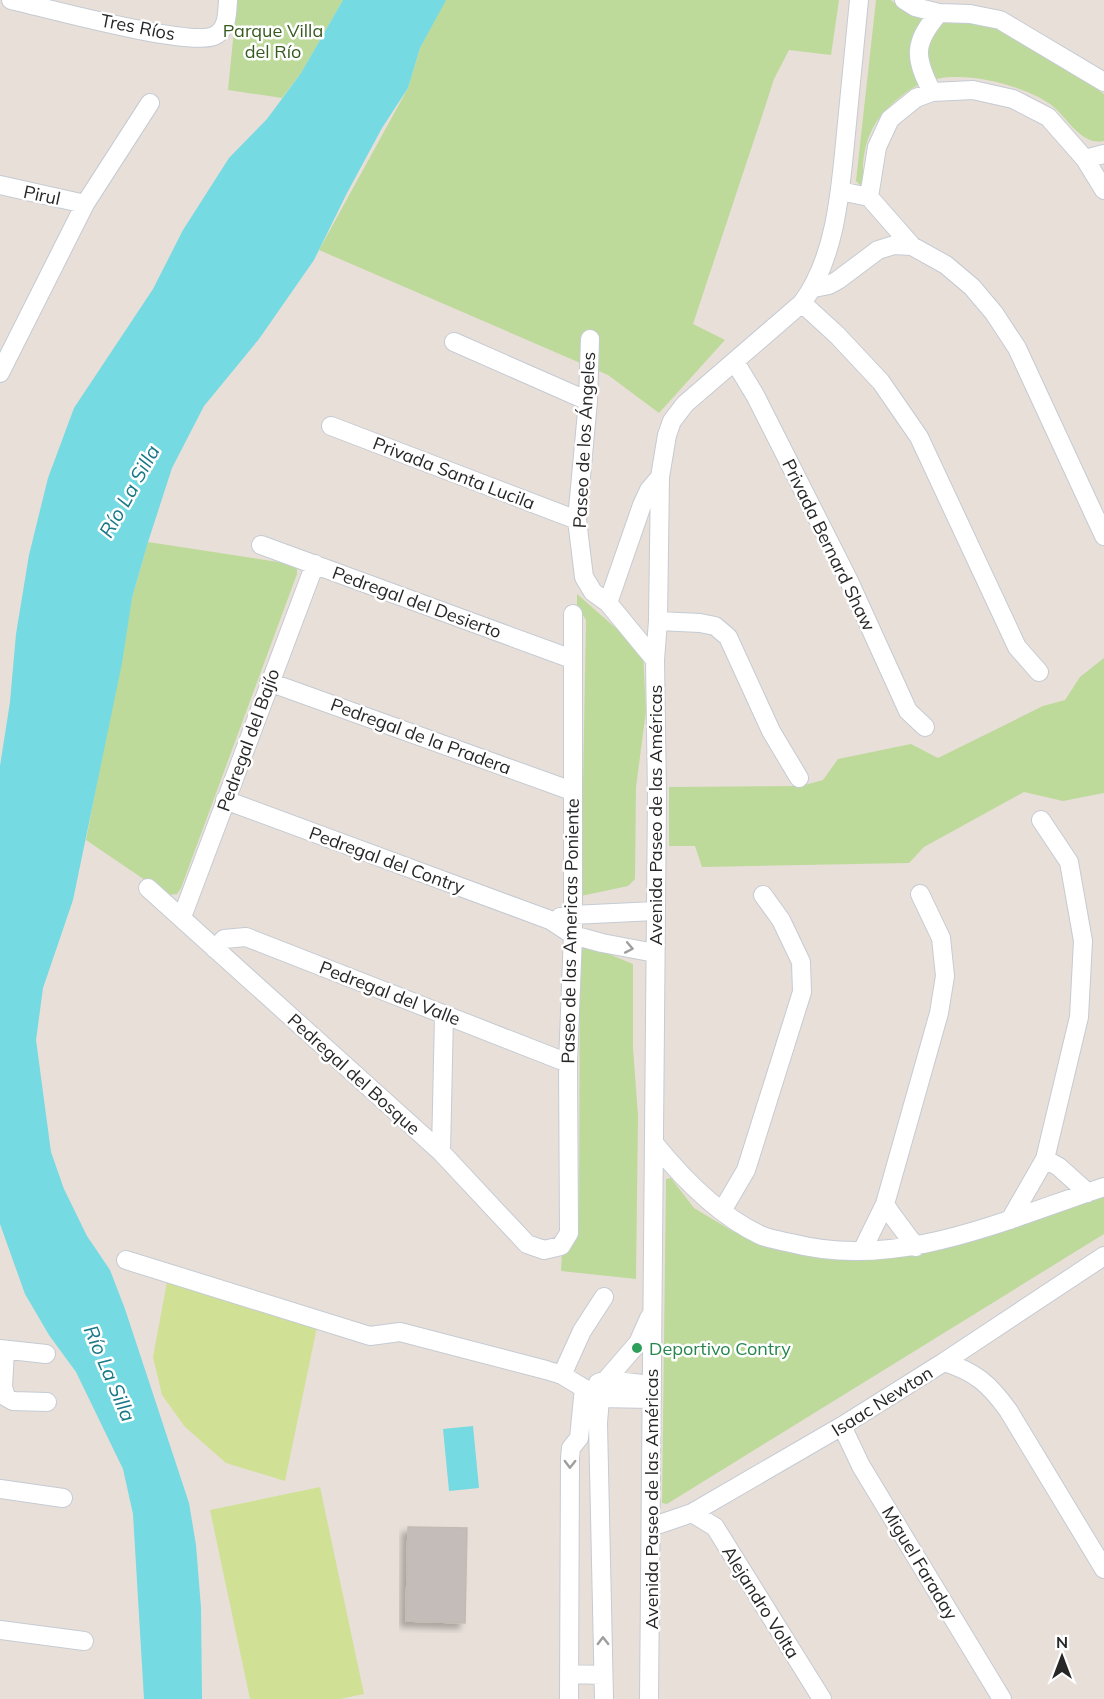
<svg xmlns="http://www.w3.org/2000/svg" width="1104" height="1699" font-family="Mulish,sans-serif">
	<style>
		.green { fill: #bdda9a }
		.pitch { fill: #d0e196 }
		.water { fill: #75dae1 }
		.building { fill: #c3bcb9; stroke: #c3bab3; stroke-width: 1.5; filter: url(#shadow) }
		.lines { fill: none; stroke-linecap: round; stroke-linejoin: round }
		.minor-casing { stroke: #c5cbd3; stroke-width: 20 }
		.minor { stroke: #fff; stroke-width: 18 }
		.oneway { stroke: #9e9e9e }
		.leisure-dot { fill: #2e9e5b; stroke: #fff; stroke-width: 2 }
		.labels { text-anchor: middle; dominant-baseline: central; stroke-width: 5; stroke-linejoin: round; paint-order: stroke }
		.street-label { font-size: 18px; fill: #272727; stroke: #fff }
		.park-label { font-size: 18px; fill: #375b1f; stroke: #fff }
		.leisure-label { font-size: 18px; fill: #27864d; stroke: #fff; text-anchor: start }
		.water-label { font-size: 20px; font-style: italic; fill: #197888; stroke: #fff }
	</style>
	<defs>
		<filter id="shadow"><feDropShadow dx="-5.5" dy="5.5" stdDeviation="3" flood-color="#0004"/></filter>
	</defs>
	<rect width="100%" height="100%" fill="#e8dfd9"/>
	<path class="green" d="M237,0H343L301,73L282,98L228,90Z
		M445,0H839L831,55L789,50L774,79L764,110L693,324L725,340L659,413L608,375L319,250L408,88L420,48Z
		M876,0H891L899,7L975,17L1024,39L1104,94V141C1080,146 1067,116 1050,104C1020,84 958,68 923,83C907,89 891,104 880,117C867,132 860,161 864,181L860,185L856,181Z
		M148,542L291,564L297,568V574L181,888L177,894L167,895L86,840L132,598Z
		M577,594L643,652L646,711L636,787L635,879L628,886L581,896L586,620L577,606Z
		M1104,658V793L1063,801L1024,792L924,847L909,863L702,867L695,846H669V787L801,786L823,780L838,759L911,744L938,758L1043,706L1065,700L1080,677Z
		M580,942L633,964V1048L638,1116L636,1279L561,1271L562,1250L575,1238L579,1226Z
		M671,1178L694,1208L734,1232L779,1244L883,1253L1104,1193V1234L667,1504L662,1503L666,1179Z"/>
	<path class="pitch" d="M167,1282L317,1327L285,1481L226,1463L185,1427L162,1395L153,1357Z
		M320,1487L364,1694L340,1699H250L210,1510Z"/>
	<path class="water" d="M343,0H446L420,48L408,88L382,128L347,193L314,260L259,339L204,406L172,468L148,542L132,598L122,663L73,900L43,988L36,1040L51,1152L64,1189L87,1236L110,1270L125,1309L189,1503L196,1545L201,1608L202,1699H144L133,1514L123,1469L76,1372L49,1335L25,1294L0,1224V766L10,702L16,634L29,555L48,478L74,408L153,289L183,230L229,158L267,119L301,73Z
		M473,1426L479,1488L449,1491L443,1429Z"/>
	<path class="building" d="M408,1527L467,1528L465,1623L406,1621Z"/>
	<g class="lines">
		<defs>
			<path id="minor" d="M11,0C46,8 188,47 214,36C228,29 227,14 228,0
				M904,0L915,7L939,13L970,14L1000,20L1104,82
				M932,92C914,57 913,43 939,13
				M1085,159L1104,154
				M0,185L85,204
				M840,191L869,197L912,246L946,265L972,287L994,313L1017,348L1104,536
				M869,197L877,147L890,119L916,98L932,92L973,90L1013,99L1048,117L1085,159L1104,190
				M814,288L829,285L838,280L878,250L894,245L912,246
				M802,303L837,335L881,382L919,437L1017,647L1039,672
				M590,339L588,401L577,520L584,577L593,592L608,603L655,660
				M454,342L588,401
				M735,362L755,395L848,579L908,711L925,727
				M0,373L85,204L150,103
				M331,426L577,520
				M261,545L572,659
				M608,603L642,505L649,490L660,477
				M658,621L700,623L715,626L728,637L771,731L799,778
				M269,682L572,791
				M225,800L550,920L573,935L602,943L655,953
				M148,888L441,1152L527,1244L544,1250L561,1246L569,1233L568,1063L573,935V614
				M182,917L315,564
				M560,917L572,915L655,911
				M215,949L224,939L246,937L568,1063
				M654,1143C683,1179 718,1215 760,1235C769,1239 781,1241 791,1243C897,1271 1004,1220 1104,1187
				M441,1152L444,1015
				M1045,1159L1059,1167L1088,1193
				M885,1204L892,1215L916,1247
				M722,1211L746,1170L802,992L801,962L781,920L763,895
				M1010,1220L1045,1159L1079,1017L1083,941L1069,862L1041,820
				M862,1251L885,1204L939,1013L945,976L941,938L920,894
				M126,1260L370,1336L400,1332L546,1370L562,1375L600,1398L652,1399
				M0,1349L46,1354
				M5,1350L3,1387L6,1397L13,1401L47,1402
				M944,1362C976,1372 989,1384 1008,1410L1104,1569
				M562,1375L582,1331L604,1297
				M606,1380L638,1343L649,1318
				M598,1383L606,1380L652,1385
				M600,1398L598,1423L604,1699
				M842,1426L861,1466L1002,1699
				M0,1489L63,1498
				M692,1513L715,1527L822,1699
				M651,1527L692,1513L842,1426L944,1362L1104,1256
				M0,1630L84,1641
				M569,1674L603,1675
				M569,1699L570,1458L571,1448L579,1438L584,1388
				M649,1699L657,796L655,660L658,621L660,477L667,435L672,421L685,404L802,303C838,255 841,181 847,123C851,82 855,41 859,0"/>
		</defs>
		<use href="#minor" class="minor-casing"/>
		<use href="#minor" class="minor"/>
	</g>
	<defs><path id="oneway-chevron" d="M-2-3.5L2.5 0L-2 3.5" fill="none" stroke-width="1.6" stroke-linecap="round" stroke-linejoin="round" transform="scale(1.5)"/></defs>
	<g class="oneway">
		<use href="#oneway-chevron" transform="translate(629 948) rotate(11)"/>
		<use href="#oneway-chevron" transform="translate(570 1464) rotate(91)"/>
		<use href="#oneway-chevron" transform="translate(603 1641) rotate(-91)"/>
	</g>
	<circle class="leisure-dot" cx="637" cy="1348" r="6"/>
	<g class="labels">
		<g class="street-label">
			<text transform="translate(138 27) rotate(11)">Tres Ríos</text>
			<text transform="translate(42 195) rotate(12)">Pirul</text>
			<text transform="translate(584 440) rotate(-87)">Paseo de los Ángeles</text>
			<text transform="translate(454 473) rotate(21)">Privada Santa Lucila</text>
			<text transform="translate(829 545) rotate(64)">Privada Bernard Shaw</text>
			<text transform="translate(417 602) rotate(20)">Pedregal del Desierto</text>
			<text transform="translate(421 736) rotate(20)">Pedregal de la Pradera</text>
			<text transform="translate(248 740) rotate(-70)">Pedregal del Bajío</text>
			<text transform="translate(655 815) rotate(-90)">Avenida Paseo de las Américas</text>
			<text transform="translate(387 860) rotate(20)">Pedregal del Contry</text>
			<text transform="translate(570 931) rotate(-89)">Paseo de las Americas Poniente</text>
			<text transform="translate(390 993) rotate(21)">Pedregal del Valle</text>
			<text transform="translate(354 1074) rotate(42)">Pedregal del Bosque</text>
			<text transform="translate(882 1401) rotate(-32)">Isaac Newton</text>
			<text transform="translate(651 1499) rotate(-90)">Avenida Paseo de las Américas</text>
			<text transform="translate(920 1563) rotate(59)">Miguel Faraday</text>
			<text transform="translate(761 1602) rotate(58)">Alejandro Volta</text>
		</g>
		<g class="park-label">
			<text x="273" y="30">Parque Villa<tspan x="273" dy="21">del Río</tspan></text>
		</g>
		<g class="leisure-label">
			<text x="649" y="1348">Deportivo Contry</text>
		</g>
		<g class="water-label">
			<text transform="translate(129 491) rotate(-61)">Río La Silla</text>
			<text transform="translate(110 1373) rotate(67)">Río La Silla</text>
		</g>
	</g>
	<g transform="translate(1062 1657)" stroke="#ffffff" stroke-width="4.5" paint-order="stroke">
	<path d="M0-4.5L10 22L0 15L-10 22Z" fill="#272727"/>
	<text y="-9" font-size="16" font-weight="bold" text-anchor="middle" fill="#272727">N</text>
	</g>
</svg>
